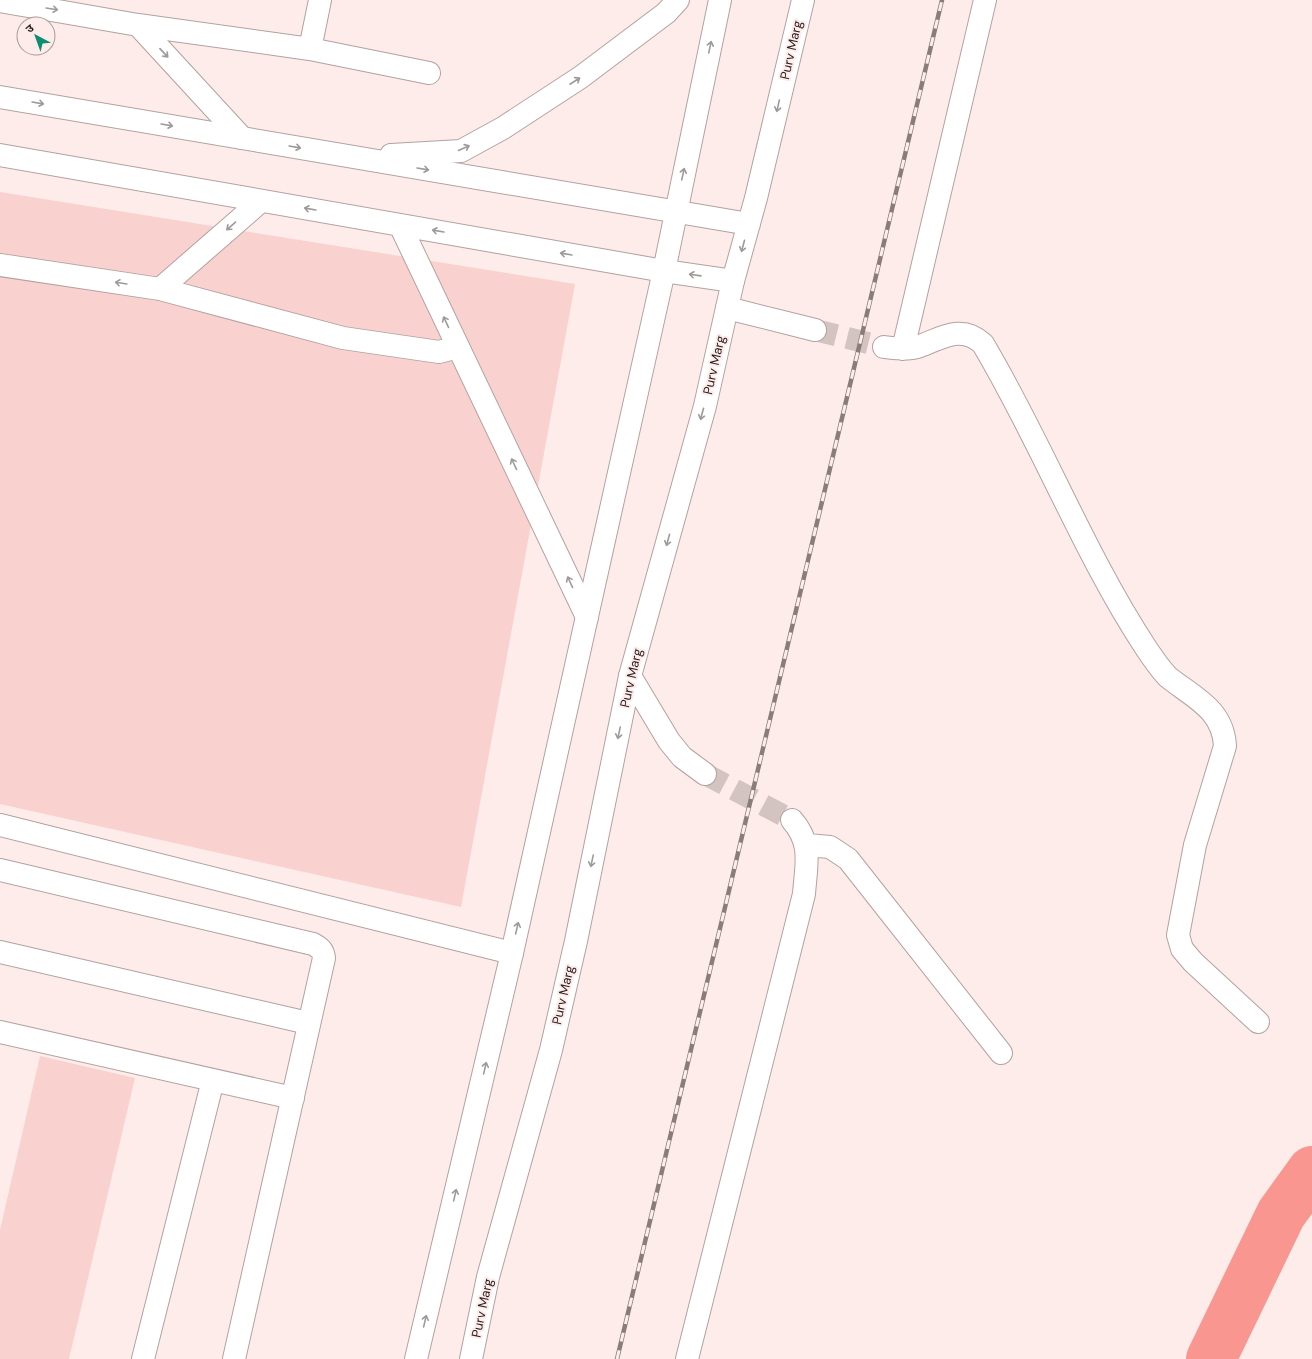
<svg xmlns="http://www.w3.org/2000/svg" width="1312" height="1359" font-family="'DM Sans','Noto Sans Devanagari',sans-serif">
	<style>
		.green { fill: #f9d1ce }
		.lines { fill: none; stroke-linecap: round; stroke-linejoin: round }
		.river { stroke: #f99690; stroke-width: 50 }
		.minor-tunnel { stroke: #d3c3c1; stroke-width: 22; stroke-dasharray: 22 11; stroke-linecap: butt }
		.minor-casing { stroke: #b2a2a0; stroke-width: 24 }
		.major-casing { stroke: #b2a2a0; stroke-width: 24 }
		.highway-casing { stroke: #b2a2a0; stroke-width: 24 }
		.minor { stroke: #fff; stroke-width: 22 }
		.major { stroke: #fff; stroke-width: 22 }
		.highway { stroke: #fff; stroke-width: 22 }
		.rail-casing { stroke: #897d7c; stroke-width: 4.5 }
		.rail { stroke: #feecea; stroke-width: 3; stroke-dasharray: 9; stroke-linecap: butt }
		.oneway { stroke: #9d9a9a }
		.labels { text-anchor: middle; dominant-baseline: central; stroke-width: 4; stroke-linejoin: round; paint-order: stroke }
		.street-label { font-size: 13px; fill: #251e1e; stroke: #feecea }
	</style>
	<rect width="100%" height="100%" fill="#feecea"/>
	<path class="green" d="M0,192L575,284L461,907L0,804Z
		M40,1056L135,1078L69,1359H0V1230Z"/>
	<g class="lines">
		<path class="river" d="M1211,1359L1281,1214L1312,1171"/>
		<path class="minor-tunnel" d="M815,330L884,347
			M705,774L792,820"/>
		<defs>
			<path id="minor" d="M0,1L138,25L310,49L429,73
				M138,25L242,138
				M310,49L320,0
				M0,265L160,289L343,338L439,352L458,347
				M160,289L261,201
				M727,308L815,330
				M884,347C896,349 908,350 920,346C942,338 962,324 983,344C1042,443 1083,552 1146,648C1152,657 1160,669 1168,677C1194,698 1223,709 1225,746L1195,845L1178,935L1182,949L1193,962L1258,1022
				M903,349L985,0
				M630,676L669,741L682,757L705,774
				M0,825L512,953
				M807,845L830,847L848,859L1001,1053
				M0,870L313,944C320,948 323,950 324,958L234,1359
				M0,952L308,1023
				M0,1032L293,1098
				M143,1359L213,1080
				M687,1359L804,894C806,865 813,844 792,820"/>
			<path id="major" d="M416,1359L512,953L664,271
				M471,1359L488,1277L551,1050L576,941L630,676L705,406L733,281"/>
			<path id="highway" d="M0,97L749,224
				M0,155L664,271L733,281L756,198L803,0
				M391,155L461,151L503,128L581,77L666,13L678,0
				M400,225L587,617
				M664,271L720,0"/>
		</defs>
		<use href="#minor" class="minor-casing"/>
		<use href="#major" class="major-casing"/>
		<use href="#highway" class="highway-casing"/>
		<use href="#minor" class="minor"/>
		<use href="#major" class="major"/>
		<use href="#highway" class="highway"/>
		<defs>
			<path id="rail" d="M617,1359L942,0"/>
		</defs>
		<use href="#rail" class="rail-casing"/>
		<use href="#rail" class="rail"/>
	</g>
	<defs><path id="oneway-shaft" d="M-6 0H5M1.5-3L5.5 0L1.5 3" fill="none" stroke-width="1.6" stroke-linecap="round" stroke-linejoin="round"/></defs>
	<g class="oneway">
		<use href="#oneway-shaft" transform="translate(52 9) rotate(9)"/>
		<use href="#oneway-shaft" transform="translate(710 47) rotate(-78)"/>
		<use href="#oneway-shaft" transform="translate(164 53) rotate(47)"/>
		<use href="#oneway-shaft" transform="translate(575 81) rotate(-33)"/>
		<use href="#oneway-shaft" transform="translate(38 103) rotate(10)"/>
		<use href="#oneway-shaft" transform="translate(778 106) rotate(103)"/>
		<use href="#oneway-shaft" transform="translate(167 125) rotate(10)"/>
		<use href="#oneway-shaft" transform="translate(295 147) rotate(10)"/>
		<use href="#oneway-shaft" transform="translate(464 148) rotate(-24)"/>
		<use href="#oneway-shaft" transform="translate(423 169) rotate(10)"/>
		<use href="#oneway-shaft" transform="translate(683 174) rotate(-78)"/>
		<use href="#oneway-shaft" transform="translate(310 209) rotate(-170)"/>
		<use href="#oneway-shaft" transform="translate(231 226) rotate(139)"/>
		<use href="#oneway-shaft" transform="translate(438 231) rotate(-170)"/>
		<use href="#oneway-shaft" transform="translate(743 246) rotate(105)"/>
		<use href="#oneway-shaft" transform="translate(566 254) rotate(-170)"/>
		<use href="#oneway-shaft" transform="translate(695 275) rotate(-172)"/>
		<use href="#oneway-shaft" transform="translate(121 283) rotate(-171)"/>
		<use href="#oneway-shaft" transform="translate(446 322) rotate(-115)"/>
		<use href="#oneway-shaft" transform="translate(702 414) rotate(105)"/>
		<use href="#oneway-shaft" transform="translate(514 464) rotate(-115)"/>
		<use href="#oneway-shaft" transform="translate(668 540) rotate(105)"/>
		<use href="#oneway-shaft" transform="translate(570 582) rotate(-115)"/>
		<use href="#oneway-shaft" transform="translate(619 733) rotate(102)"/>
		<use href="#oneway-shaft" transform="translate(592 861) rotate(102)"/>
		<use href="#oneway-shaft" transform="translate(517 928) rotate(-77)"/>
		<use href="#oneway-shaft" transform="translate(485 1068) rotate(-77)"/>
		<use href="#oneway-shaft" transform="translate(455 1195) rotate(-77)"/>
		<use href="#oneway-shaft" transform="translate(425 1321) rotate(-77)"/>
	</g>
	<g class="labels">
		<g class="street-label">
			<text transform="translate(791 50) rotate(-77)">Purv Marg</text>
			<text transform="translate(714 365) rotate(-77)">Purv Marg</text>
			<text transform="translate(631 678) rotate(-77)">Purv Marg</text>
			<text transform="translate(563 995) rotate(-77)">Purv Marg</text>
			<text transform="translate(482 1308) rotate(-78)">Purv Marg</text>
		</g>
	</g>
	<g transform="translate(36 36) rotate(319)"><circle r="19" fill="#feecea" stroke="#a79a98"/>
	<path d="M0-3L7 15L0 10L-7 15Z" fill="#0b8e74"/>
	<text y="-6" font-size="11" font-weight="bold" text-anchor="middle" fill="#251e1e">उ</text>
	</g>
</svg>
